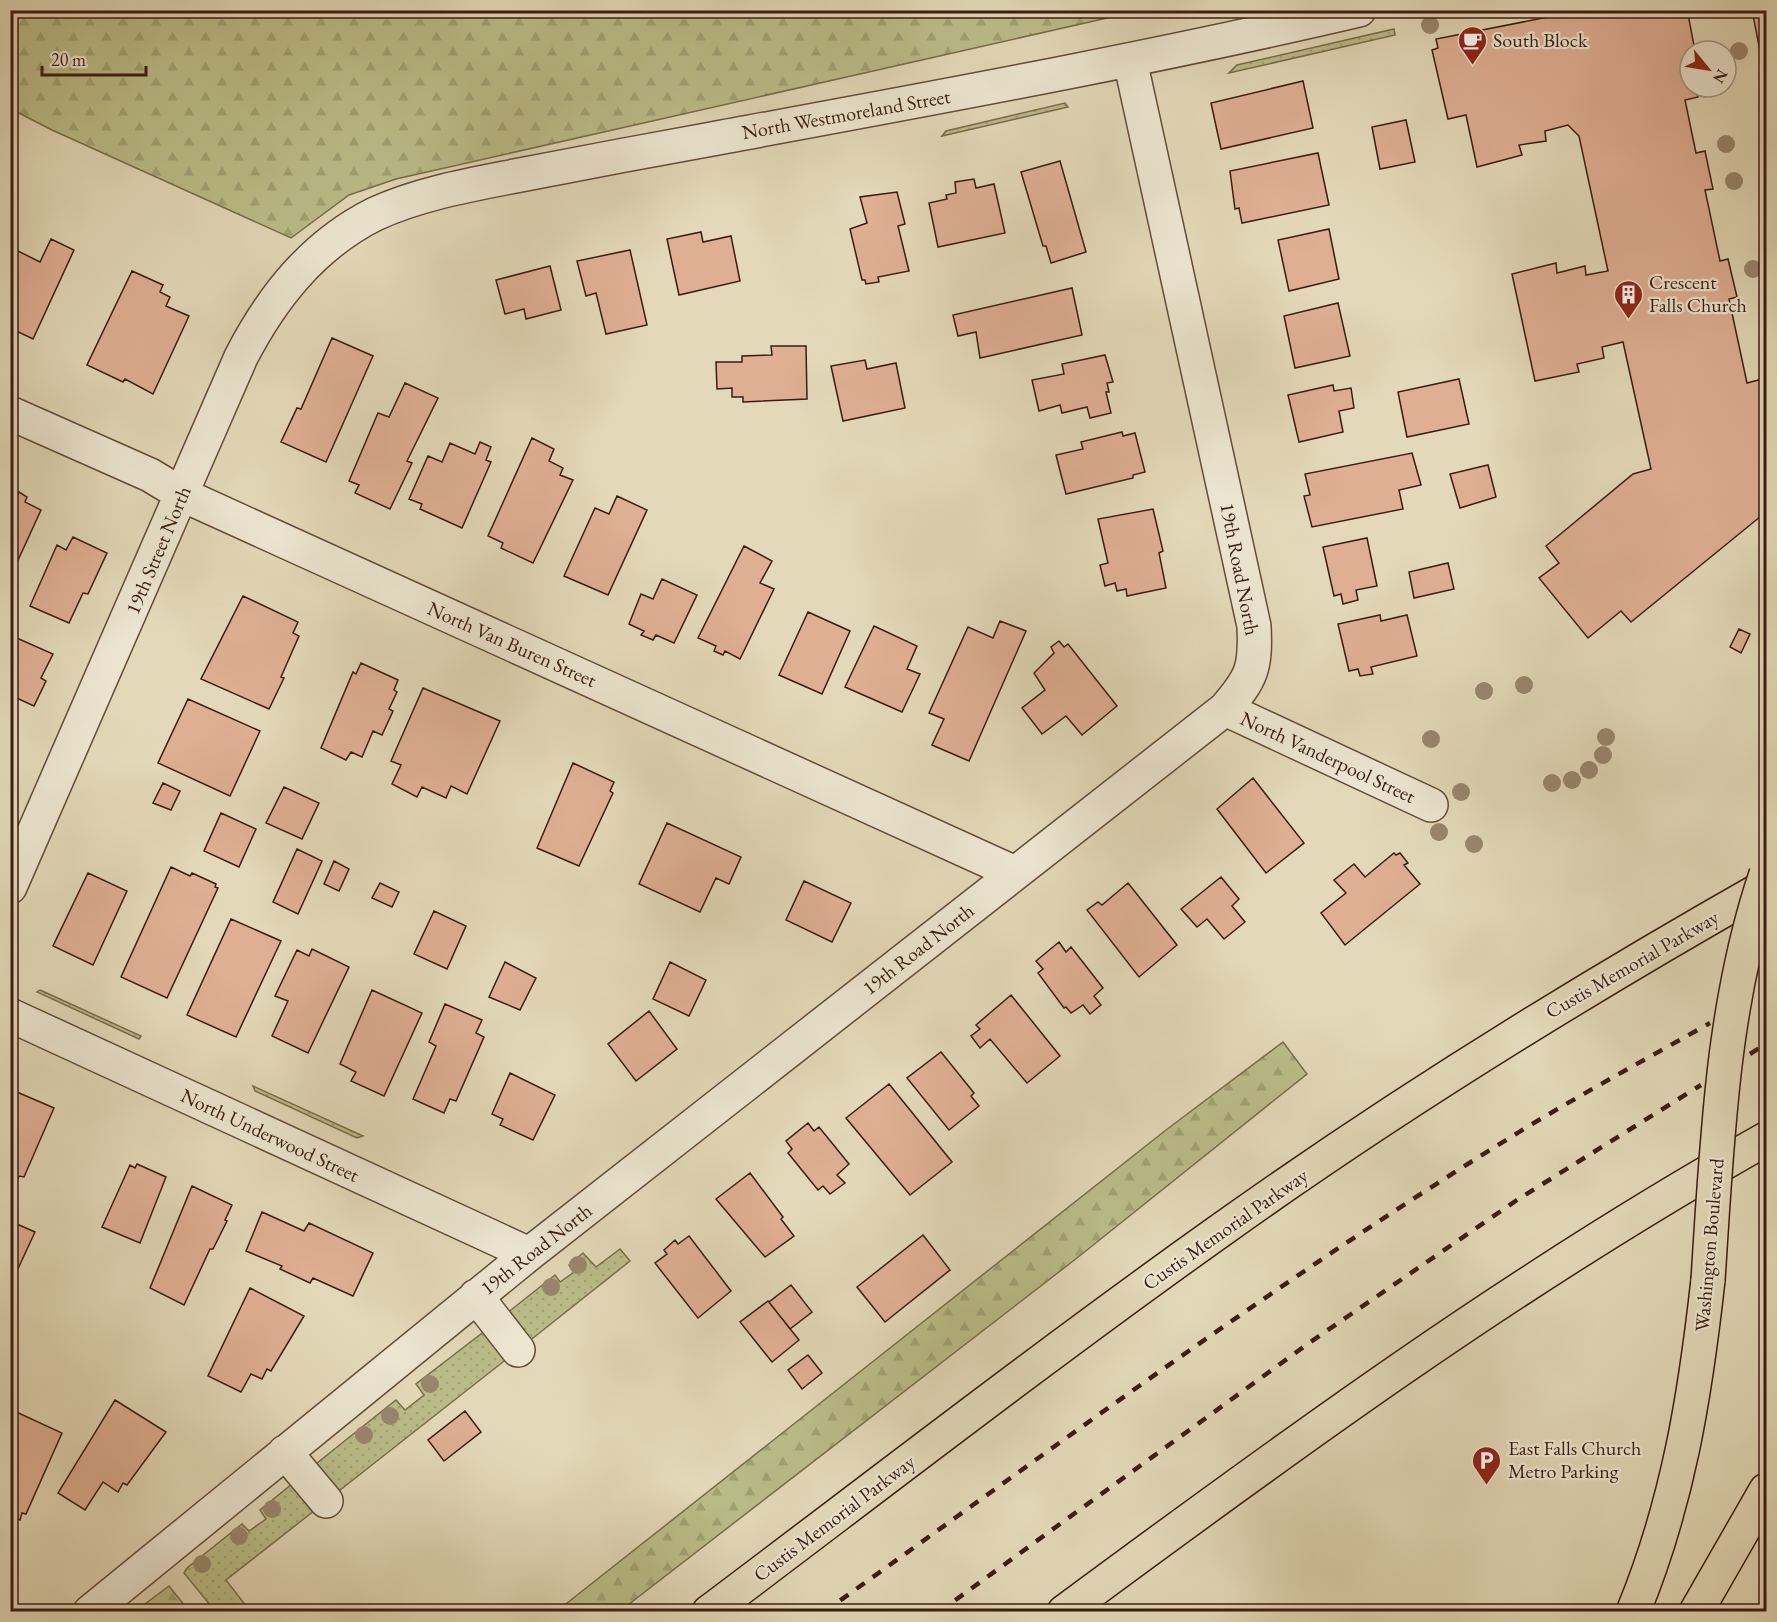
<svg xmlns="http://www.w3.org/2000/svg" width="1777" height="1622" font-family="'EB Garamond',serif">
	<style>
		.grass { fill: url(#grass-dots); stroke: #7b6c4d; stroke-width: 1.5 }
		.forest { fill: url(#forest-firs); stroke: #7b6c4d; stroke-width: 1.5 }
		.building { fill: #dfaf94; stroke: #3b1c11; stroke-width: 1.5 }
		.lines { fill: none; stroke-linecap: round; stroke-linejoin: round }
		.minor-casing { stroke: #654b3b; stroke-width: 36 }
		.major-casing { stroke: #3b1c11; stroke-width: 36 }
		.highway-casing { stroke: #3b1c11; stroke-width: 36 }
		.minor { stroke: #ede6d1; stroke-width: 33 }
		.major { stroke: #e3d9b8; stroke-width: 33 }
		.highway { stroke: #e3d9b8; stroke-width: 33 }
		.rail { stroke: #3b1c11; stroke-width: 4.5; stroke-dasharray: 10 10; stroke-linecap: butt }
		.major-bridge-casing { stroke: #3b1c11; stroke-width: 36; stroke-linecap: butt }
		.major-bridge { stroke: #e3d9b8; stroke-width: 33 }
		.tree { fill: #98876d }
		.labels { text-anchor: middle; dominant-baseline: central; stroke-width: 4.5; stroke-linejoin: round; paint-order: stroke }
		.poi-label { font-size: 20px; fill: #3b1c11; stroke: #ede6d1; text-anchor: start }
		.street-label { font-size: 20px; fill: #3b1c11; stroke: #ede6d1 }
	</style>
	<defs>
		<pattern id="grass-dots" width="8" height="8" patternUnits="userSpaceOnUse" patternTransform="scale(1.5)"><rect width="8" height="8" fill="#bbbd89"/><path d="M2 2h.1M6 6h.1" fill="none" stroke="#a2a275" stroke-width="1.8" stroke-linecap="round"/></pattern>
		<pattern id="forest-firs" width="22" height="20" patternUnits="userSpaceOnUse" patternTransform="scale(1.5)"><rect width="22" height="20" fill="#bbbd89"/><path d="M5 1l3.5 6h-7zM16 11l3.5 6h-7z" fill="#a2a275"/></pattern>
	</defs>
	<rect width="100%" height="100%" fill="#e3d9b8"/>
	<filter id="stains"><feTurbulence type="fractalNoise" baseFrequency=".00333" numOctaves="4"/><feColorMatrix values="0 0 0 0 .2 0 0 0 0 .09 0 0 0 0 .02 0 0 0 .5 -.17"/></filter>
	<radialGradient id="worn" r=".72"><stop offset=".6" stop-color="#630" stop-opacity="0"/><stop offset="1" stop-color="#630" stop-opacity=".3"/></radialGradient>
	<path class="grass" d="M1394,29L1395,35L1229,73L1237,65Z
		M1065,103L1068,107L942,136L946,131Z
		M40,990L141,1036L139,1039L37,992Z
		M253,1086L363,1136L357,1138L255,1091Z
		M620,1249L630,1261L528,1342L506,1314L555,1275L560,1282L574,1272L569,1265L583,1253L596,1267Z
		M490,1327L513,1354L335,1494L312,1467L396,1400L405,1410L424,1395L416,1384Z
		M297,1480L319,1507L226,1580L250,1611H215L184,1573L187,1568L242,1524L249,1531L266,1519L260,1510Z"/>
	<path class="forest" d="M10,11L11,10L1138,11L396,179L349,195L291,238L52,130L11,109Z
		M1283,1042L1307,1074L1077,1258L620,1611H557L1166,1130Z
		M169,1586L189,1611H135L137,1610Z"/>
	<path class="building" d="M1584,10H1692V13L1688,14L1695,51H1690V87H1695L1698,97L1685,100L1696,153L1705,151L1713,189L1705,190L1720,261L1728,259L1737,297L1729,299L1747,383L1766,378V512L1631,622L1621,611L1588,638L1539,578L1559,563L1546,546L1633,474L1651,469L1623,342L1602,347L1604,358L1577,364L1579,372L1535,381L1512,274L1556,263L1557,273L1585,266L1586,275L1608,271L1579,136L1568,125L1545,131L1546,141L1519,145L1522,155L1477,167L1466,115L1448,119L1432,50L1438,48L1436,39Z
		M1752,10H1766V66L1763,67Z
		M1303,81L1313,128L1221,149L1211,103Z
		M1406,120L1415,162L1380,169L1372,127Z
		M1318,153L1329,205L1242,223L1239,208L1235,209L1230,171Z
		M1060,161L1086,252L1051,263L1046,246H1043L1021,172Z
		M974,179L976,188L994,184L1005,233L938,247L929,203L947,199L946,195L956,193L955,182Z
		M897,192L905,224L898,226L909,271L878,277L879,282L866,284L865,280H862L850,229L867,223L860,197Z
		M1329,229L1339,279L1289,291L1278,240Z
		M701,232L703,242L731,236L740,281L679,295L667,239Z
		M51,239L74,250L33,339L10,328V263L16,250L40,262Z
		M630,250L647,325L606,334L596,293L586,296L577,261Z
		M550,266L561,310L526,319L524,309L505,314L496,280Z
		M132,271L163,285L160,292L170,297L166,306L189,316L153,394L125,379L123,382L87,365Z
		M1072,288L1082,335L980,358L976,332L958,336L953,315Z
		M1338,303L1350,356L1295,368L1284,316Z
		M332,338L373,356L326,462L281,442L297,408L301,409Z
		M771,346H806L807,399L743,402V397H732V388L717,389L716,362H742V356L772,355Z
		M1105,355L1113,382L1107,383L1109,392H1106L1111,413L1090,418L1087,407L1062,413L1060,405L1039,411L1032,380L1064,374L1062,364Z
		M865,360L867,369L896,363L905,408L843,421L831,366Z
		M1459,379L1469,424L1407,437L1398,392Z
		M405,383L438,398L407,461L412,463L390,509L355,493L359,485L349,481L378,413L389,417Z
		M1333,385L1334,391L1351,388L1354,408L1339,411L1343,432L1299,442L1288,395Z
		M1122,432L1123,436L1135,433L1145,472L1133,475V478L1066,494L1056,455L1083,449L1081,442Z
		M532,438L554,449L549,461L563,468L560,475L573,480L533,563L501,548L503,543L488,536Z
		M480,442L491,447L486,460L491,462L462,528L420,509L422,504L409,499L428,456L442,462L450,443L475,454Z
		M1412,453L1421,485L1399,490L1403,509L1312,527L1304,496L1310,495L1305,474Z
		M1488,465L1496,497L1460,508L1450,474Z
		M19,492L27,497L25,502L41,510L13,571L10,570V495L16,498Z
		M617,496L647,510L608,595L564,576L595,508L609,514Z
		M1153,509L1163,551L1159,553L1166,588L1127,596L1126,589L1117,591L1115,583L1105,586L1100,565L1108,563L1098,519Z
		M73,537L107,553L88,594L83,593L69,623L30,606L57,545L66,550Z
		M1367,538L1377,586L1356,590L1358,600L1343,604L1341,594L1334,596L1323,547Z
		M744,546L772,561L760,583L774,589L740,659L725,651L723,655L714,651L716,646L698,638Z
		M1448,563L1454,589L1414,598L1409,572Z
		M662,579L697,595L674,643L656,635L653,640L641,635L644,631L629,624L641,594L653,599Z
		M243,596L298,622L293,633L299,636L281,677L284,678L269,709L201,679Z
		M808,612L850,631L822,694L779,675Z
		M1380,615L1381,621L1407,615L1417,656L1371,667L1373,674L1360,676L1358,669L1349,671L1338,624Z
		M1000,621L1026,631L969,761L932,745L944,719L929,713L968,627L993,638Z
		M874,626L917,646L907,669L920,674L902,712L845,687Z
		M1739,629L1750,634L1741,653L1730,647Z
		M10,635L53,654L41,678L46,681L34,706L10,695Z
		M1059,641L1064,647L1068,644L1117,706L1082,735L1066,716L1042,734L1022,708L1045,690L1034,673L1054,653L1051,647Z
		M361,663L398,680L394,690L397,692L389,709L393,711L382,735L373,731L362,757L351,752L346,760L321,748L353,672L356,674Z
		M423,688L500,721L467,794L451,786L446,798L422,787L417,797L392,784L401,765L391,761Z
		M188,699L260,731L230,796L158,763Z
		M573,763L614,782L610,791L613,793L579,866L537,848Z
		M1253,778L1304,843L1266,873L1217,809Z
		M163,783L180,791L171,810L153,803Z
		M284,787L319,803L302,839L266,823Z
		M221,813L256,829L239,867L204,851Z
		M667,823L741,857L729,884L716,878L700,912L639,884Z
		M297,849L322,861L298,914L273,902Z
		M1394,853L1396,855L1400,853L1408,863L1404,865L1420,884L1345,945L1321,913L1346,893L1334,880L1354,864L1365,877Z
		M334,861L349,869L339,891L324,884Z
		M171,867L190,876L192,873L216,884L215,887L218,888L167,998L121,977Z
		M88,873L127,891L93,965L53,946Z
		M1221,877L1239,899L1232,906L1245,922L1224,939L1207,919L1197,927L1181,909Z
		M804,881L851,903L832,942L786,920Z
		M380,883L399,892L392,907L372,898Z
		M1128,883L1177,945L1139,977L1087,910L1098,902L1102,905Z
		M434,911L466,926L447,969L414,954Z
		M231,919L281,941L236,1037L187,1015Z
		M1059,942L1066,952L1071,947L1103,988L1094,996L1101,1005L1090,1014L1083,1005L1071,1013L1066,1007L1064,1008L1038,973L1043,969L1036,961Z
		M312,949L349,967L308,1053L272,1036L288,1001L275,996L297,950L309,956Z
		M505,962L536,978L520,1010L489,997Z
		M670,962L706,980L689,1016L653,999Z
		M372,990L422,1013L384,1096L351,1081L356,1072L340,1064Z
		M1011,995L1060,1056L1027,1083L990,1039L980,1048L971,1036L980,1029L976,1025Z
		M445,1004L482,1020L476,1033L484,1037L456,1101L450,1099L444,1113L413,1099L436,1046L429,1042Z
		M649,1011L677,1049L636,1081L608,1044Z
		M941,1052L974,1093L971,1096L979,1106L949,1130L907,1078Z
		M510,1073L555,1095L533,1140L500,1125L503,1119L492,1114Z
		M889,1084L952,1162L910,1195L846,1118Z
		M10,1089L54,1108L24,1177L19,1176L12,1193Z
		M808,1123L814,1131L819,1127L849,1164L837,1175L845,1183L830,1194L823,1186L818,1190L788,1153L792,1149L786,1141Z
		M137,1164L166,1177L140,1243L102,1227L130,1165L135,1168Z
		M750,1173L783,1217L781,1219L794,1236L765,1257L716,1199Z
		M192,1186L232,1205L225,1220L227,1221L213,1249H210L184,1305L150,1288Z
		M262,1212L304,1231L309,1223L373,1253L353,1296L313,1278L310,1283L280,1269L282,1266L246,1251Z
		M10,1221L35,1232L10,1286Z
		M923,1235L950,1270L885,1322L857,1287Z
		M689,1236L731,1291L698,1318L655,1263L667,1254L664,1250L675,1240L678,1244Z
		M791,1285L812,1312L790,1329L769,1302Z
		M250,1288L304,1316L271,1371L267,1369L262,1379L251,1374L241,1392L208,1376Z
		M768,1301L799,1340L772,1362L740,1322Z
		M808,1355L822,1373L802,1389L788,1370Z
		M115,1400L166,1432L127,1485L123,1483L118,1492L103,1482L85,1510L58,1493Z
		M12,1410L62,1433L26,1514L22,1513L20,1520L10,1516Z
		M465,1411L481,1432L444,1461L428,1440Z"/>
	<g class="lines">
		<defs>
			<path id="minor" d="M10,413L150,475L183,495L1015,873
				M1225,709L1431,805
				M10,887L241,357C272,297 313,245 375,214C418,194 469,185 515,176C581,163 646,151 712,139C928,99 1145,60 1359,10
				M10,1015L529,1254
				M476,1296L518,1350
				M285,1452L326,1501
				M90,1612L529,1254L1225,709C1252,678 1256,668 1254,626L1130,60"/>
			<path id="major" d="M1633,1612C1678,1503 1695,1397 1708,1280
				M1696,1612L1766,1490"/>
			<path id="highway" d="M709,1612C879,1484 1048,1353 1221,1230C1396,1105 1579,992 1766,886
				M1064,1612C1291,1444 1520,1277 1766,1139"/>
		</defs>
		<use href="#minor" class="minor-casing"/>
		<use href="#major" class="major-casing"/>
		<use href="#highway" class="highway-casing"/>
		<use href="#minor" class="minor"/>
		<use href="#major" class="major"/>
		<use href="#highway" class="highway"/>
		<path class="rail" d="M1760,992L1766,988
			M1750,1054L1766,1044
			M824,1612C1054,1448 1282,1277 1524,1129C1585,1092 1648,1058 1710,1023
			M939,1612L1309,1343L1517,1200L1701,1085"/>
		<defs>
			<path id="major-bridge" d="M1708,1280C1717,1143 1722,1004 1766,874"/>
		</defs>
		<use href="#major-bridge" class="major-bridge-casing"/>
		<use href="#major-bridge" class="major-bridge"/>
	</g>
	<g class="tree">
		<circle cx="1430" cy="25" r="9"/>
		<circle cx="1739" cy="51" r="9"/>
		<circle cx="1726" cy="144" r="9"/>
		<circle cx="1734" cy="181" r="9"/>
		<circle cx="1753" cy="269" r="9"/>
		<circle cx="1524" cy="685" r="9"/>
		<circle cx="1484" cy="691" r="9"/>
		<circle cx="1606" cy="737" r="9"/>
		<circle cx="1431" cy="739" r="9"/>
		<circle cx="1603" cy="755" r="9"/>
		<circle cx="1589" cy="770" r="9"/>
		<circle cx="1572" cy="780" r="9"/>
		<circle cx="1552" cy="783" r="9"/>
		<circle cx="1461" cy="792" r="9"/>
		<circle cx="1439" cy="832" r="9"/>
		<circle cx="1474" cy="844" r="9"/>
		<circle cx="578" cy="1265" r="9"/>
		<circle cx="551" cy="1287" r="9"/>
		<circle cx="430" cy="1384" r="9"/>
		<circle cx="390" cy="1416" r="9"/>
		<circle cx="364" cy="1435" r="9"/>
		<circle cx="272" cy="1509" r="9"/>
		<circle cx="239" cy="1536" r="9"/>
		<circle cx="202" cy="1564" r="9"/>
	</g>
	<defs>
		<symbol id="cafe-pin" viewBox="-11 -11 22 30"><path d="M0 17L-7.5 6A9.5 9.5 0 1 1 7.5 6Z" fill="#8f2418" stroke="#ede6d1"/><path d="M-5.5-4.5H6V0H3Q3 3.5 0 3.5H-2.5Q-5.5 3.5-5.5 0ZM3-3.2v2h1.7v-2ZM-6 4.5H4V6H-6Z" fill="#fff"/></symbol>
		<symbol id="building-pin" viewBox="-11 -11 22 30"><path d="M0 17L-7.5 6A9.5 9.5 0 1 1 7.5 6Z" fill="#8f2418" stroke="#ede6d1"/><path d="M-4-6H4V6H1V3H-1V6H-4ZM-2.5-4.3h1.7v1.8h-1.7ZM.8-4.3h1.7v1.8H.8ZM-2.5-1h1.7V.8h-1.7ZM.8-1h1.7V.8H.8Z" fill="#fff"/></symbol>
		<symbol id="parking-pin" viewBox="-11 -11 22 30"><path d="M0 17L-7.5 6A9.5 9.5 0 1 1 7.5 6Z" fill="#8f2418" stroke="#ede6d1"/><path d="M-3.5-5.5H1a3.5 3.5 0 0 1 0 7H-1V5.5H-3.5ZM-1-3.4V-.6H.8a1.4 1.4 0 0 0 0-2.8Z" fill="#fff"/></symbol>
	</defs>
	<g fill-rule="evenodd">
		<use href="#cafe-pin" x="1456" y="24" width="33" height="45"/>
		<use href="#building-pin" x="1612" y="278" width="33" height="45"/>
		<use href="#parking-pin" x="1470" y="1444" width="33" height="45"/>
	</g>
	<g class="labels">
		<g class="poi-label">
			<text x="1493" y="40">South Block</text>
			<text x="1649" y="282">Crescent<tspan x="1649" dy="23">Falls Church</tspan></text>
			<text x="1508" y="1448">East Falls Church<tspan x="1508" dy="23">Metro Parking</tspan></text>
		</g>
		<g class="street-label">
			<text transform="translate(846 114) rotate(-10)">North Westmoreland Street</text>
			<text transform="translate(158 550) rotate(-67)">19th Street North</text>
			<text transform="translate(1240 569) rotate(79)">19th Road North</text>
			<text transform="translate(512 644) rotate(24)">North Van Buren Street</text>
			<text transform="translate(1328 757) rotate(25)">North Vanderpool Street</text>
			<text transform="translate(918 949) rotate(-38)">19th Road North</text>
			<text transform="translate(1632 964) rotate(-30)">Custis Memorial Parkway</text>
			<text transform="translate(270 1135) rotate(25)">North Underwood Street</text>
			<text transform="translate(1225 1229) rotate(-35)">Custis Memorial Parkway</text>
			<text transform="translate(1709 1245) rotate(-85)">Washington Boulevard</text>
			<text transform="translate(536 1249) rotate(-38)">19th Road North</text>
			<text transform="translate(834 1518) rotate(-37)">Custis Memorial Parkway</text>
		</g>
	</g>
	<rect width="1777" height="1622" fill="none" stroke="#e3d9b8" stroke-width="36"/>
	<rect x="12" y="12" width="1753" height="1598" fill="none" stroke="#3b1c11" stroke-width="3"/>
	<rect x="18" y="18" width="1741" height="1586" fill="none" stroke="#3b1c11" stroke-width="1.5"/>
	<g transform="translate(1708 69) rotate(120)"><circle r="28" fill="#ede6d1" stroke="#a69584" stroke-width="1.5"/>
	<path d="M0-4.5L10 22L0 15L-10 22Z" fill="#8f2418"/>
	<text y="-9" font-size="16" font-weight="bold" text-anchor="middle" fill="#3b1c11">N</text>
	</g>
	<path d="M42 66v9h104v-9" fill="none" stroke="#3b1c11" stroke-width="3"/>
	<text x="51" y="66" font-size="18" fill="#3b1c11" stroke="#ede6d1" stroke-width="4.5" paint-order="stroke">20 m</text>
	<rect width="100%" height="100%" filter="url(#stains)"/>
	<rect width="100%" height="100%" fill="url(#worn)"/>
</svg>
